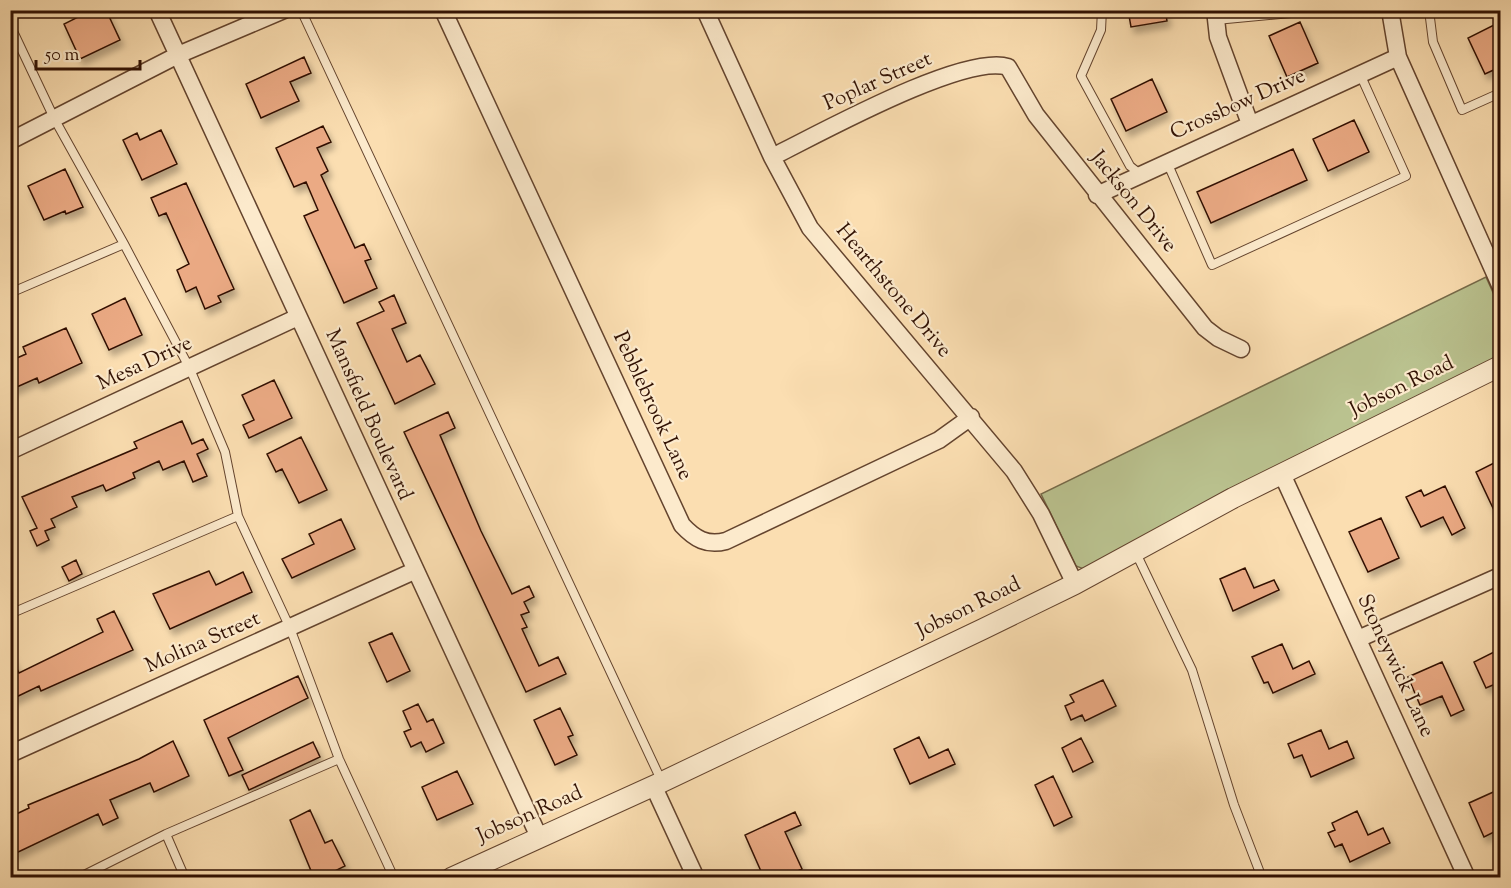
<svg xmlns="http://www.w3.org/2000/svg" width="1511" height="888" font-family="'Sorts Mill Goudy',serif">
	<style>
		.green { fill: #bac28f; stroke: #766a49; stroke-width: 1.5 }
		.building { fill: #ebaa84; stroke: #311103; stroke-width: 1.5; filter: url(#shadow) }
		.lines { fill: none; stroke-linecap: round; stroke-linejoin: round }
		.service-casing { stroke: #64442e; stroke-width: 10 }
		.minor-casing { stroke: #64442e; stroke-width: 19 }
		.tertiary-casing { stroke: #64442e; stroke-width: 22 }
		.service { stroke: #fceacc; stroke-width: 8 }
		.minor { stroke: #fceacc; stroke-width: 16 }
		.tertiary { stroke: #fceacc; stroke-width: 20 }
		.labels { text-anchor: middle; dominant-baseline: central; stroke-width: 4.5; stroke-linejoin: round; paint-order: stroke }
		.street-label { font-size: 21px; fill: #311103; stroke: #fceacc }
	</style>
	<defs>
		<filter id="shadow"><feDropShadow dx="3.5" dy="6" stdDeviation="3" flood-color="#0004"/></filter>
	</defs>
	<rect width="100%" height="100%" fill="#fbdeb1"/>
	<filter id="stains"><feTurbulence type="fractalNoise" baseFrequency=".00333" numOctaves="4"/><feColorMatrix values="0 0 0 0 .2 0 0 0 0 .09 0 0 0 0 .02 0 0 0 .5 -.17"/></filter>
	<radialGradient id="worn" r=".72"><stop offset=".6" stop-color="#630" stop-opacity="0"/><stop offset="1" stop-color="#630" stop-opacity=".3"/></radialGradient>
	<path class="green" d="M1486,277L1500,308V361L1086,570L1076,566L1041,494Z"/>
	<path class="building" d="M92,10H106L120,40L80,59L64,24Z
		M1128,10H1165L1167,21L1131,27Z
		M1300,22L1318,63L1287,77L1269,36Z
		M1500,22V67L1485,74L1468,38Z
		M304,57L311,73L290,82L299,101L261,118L246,84Z
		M1152,79L1167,112L1126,131L1111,99Z
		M1354,120L1369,152L1328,171L1313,139Z
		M323,126L331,142L317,148L328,171L321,175L355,248L364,244L371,259L365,261L377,288L344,303L304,216L318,210L306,182L294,187L276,148Z
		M161,130L177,164L142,180L123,140L137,133L140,140Z
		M1293,149L1307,180L1211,223L1197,192Z
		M65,169L83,207L66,214L65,211L44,220L28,186Z
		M186,183L234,289L218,296L221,302L205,309L196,287L186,292L177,270L189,264L166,213L159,216L151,198Z
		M394,295L406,323L392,329L407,362L420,355L435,384L395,404L357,323L384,311L379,302Z
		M125,298L142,335L109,350L92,314Z
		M66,328L82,363L39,383L37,378L10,390V361L26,354L23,347Z
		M274,380L292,418L249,438L243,425L254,420L242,395Z
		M448,412L455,428L440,435L481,531L512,594L529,586L534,597L524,602L529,612L521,615L527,627L522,629L539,666L558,657L566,674L526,692L404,432Z
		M182,421L192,444L203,439L208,449L197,454L207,476L193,482L184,461L163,470L159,461L133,473L135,478L106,491L103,485L72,497L77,507L51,519L55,527L45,531L49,540L37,546L30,531L37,528L22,497L137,448L134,442Z
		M301,437L327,490L299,503L282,469L276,472L267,454Z
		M1500,460V523L1476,472Z
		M1445,486L1465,528L1452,535L1443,517L1421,527L1406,497L1421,490L1424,496Z
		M1381,518L1399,558L1368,572L1349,532Z
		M341,519L355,549L292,578L282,559L314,544L309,534Z
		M76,560L82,574L69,581L62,567Z
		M1245,568L1254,588L1274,580L1279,590L1233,611L1220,579Z
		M209,571L216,585L243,572L252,592L170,629L153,594Z
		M114,611L133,650L41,691L39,686L10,700V654L19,673L103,632L97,619Z
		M392,633L410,671L387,682L369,643Z
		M1282,644L1293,669L1309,661L1315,674L1273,693L1268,682L1264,683L1252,657Z
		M1500,649V682L1486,688L1474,662Z
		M1442,662L1464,710L1451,716L1442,696L1420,705L1408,677Z
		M298,676L308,698L228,738L243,770L229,776L204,720Z
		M1103,680L1116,706L1085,721L1082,715L1071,720L1065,706L1074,702L1070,695Z
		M418,704L427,722L433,719L444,743L426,752L421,742L411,747L404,732L411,729L403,711Z
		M560,708L573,735L568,737L577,755L555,765L534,720Z
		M1321,730L1329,749L1347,741L1354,758L1311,777L1302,755L1294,758L1288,744Z
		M919,737L929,758L948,749L955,764L910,784L894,749Z
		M1081,738L1093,762L1073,772L1062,748Z
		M173,741L189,776L154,792L150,783L110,800L118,818L103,825L98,814L14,854L10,846V817L29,808L28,805L139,759Z
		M313,742L320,757L249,790L242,775Z
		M457,771L473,804L437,820L422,787Z
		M1053,776L1072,817L1054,826L1035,785Z
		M1500,789V829L1484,837L1469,803Z
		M310,810L325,843L332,840L345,866L321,878H314L290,820Z
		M1357,811L1368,835L1383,828L1390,843L1350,862L1342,844L1335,847L1328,833L1335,830L1332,823Z
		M795,812L801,825L785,832L802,869L783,878H764L745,835Z"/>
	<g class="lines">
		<defs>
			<path id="service" d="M301,10L662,782
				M1102,10L1101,30L1081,76L1130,166L1140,174
				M1429,10L1433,42L1462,110L1500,93
				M1216,20L1323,10
				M10,25L55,120L124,244L190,369L225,452L238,516L290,628L339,759L394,878
				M1167,162L1212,265L1406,176L1360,74
				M10,293L124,244
				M1135,551L1192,670L1234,805L1262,878
				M10,614L238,516
				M166,834L185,878
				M78,878L166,834L339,759"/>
			<path id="minor" d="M157,10L539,837
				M443,10L682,525C695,539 707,546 726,541L939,440L971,417
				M705,10L772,157L810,228L1014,471L1041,514L1075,584
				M1215,10L1218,37L1250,124
				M1390,10L1398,57L1500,285
				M10,141L178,55L284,10
				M772,157C817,135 964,53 1008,67L1036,115L1205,328L1218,338L1241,349
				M1097,195L1398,57
				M10,451L298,317
				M1282,474L1467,878
				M1358,639L1500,576
				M10,754L414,571
				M653,785L696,878"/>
			<path id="tertiary" d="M451,878L662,782L983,629L1075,584L1233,498L1500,366"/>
		</defs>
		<use href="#service" class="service-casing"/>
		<use href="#minor" class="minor-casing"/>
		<use href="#tertiary" class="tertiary-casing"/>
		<use href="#service" class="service"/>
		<use href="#minor" class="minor"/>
		<use href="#tertiary" class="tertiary"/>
	</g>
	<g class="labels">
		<g class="street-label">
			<text transform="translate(878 82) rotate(-24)">Poplar Street</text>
			<text transform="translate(1238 105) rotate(-24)">Crossbow Drive</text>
			<text transform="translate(1133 202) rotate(51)">Jackson Drive</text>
			<text transform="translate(893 291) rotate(50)">Hearthstone Drive</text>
			<text transform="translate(145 364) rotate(-25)">Mesa Drive</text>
			<text transform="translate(1402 387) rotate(-26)">Jobson Road</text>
			<text transform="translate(652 406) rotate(65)">Pebblebrook Lane</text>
			<text transform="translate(368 415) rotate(66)">Mansfield Boulevard</text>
			<text transform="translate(969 608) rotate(-26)">Jobson Road</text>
			<text transform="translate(203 643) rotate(-24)">Molina Street</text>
			<text transform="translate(1395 666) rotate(65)">Stoneywick Lane</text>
			<text transform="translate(530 815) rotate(-24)">Jobson Road</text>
		</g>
	</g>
	<rect width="1511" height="888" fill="none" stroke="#fbdeb1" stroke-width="36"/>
	<rect x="12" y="12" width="1487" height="864" fill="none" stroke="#311103" stroke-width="3"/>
	<rect x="18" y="18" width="1475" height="852" fill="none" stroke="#311103" stroke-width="1.5"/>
	<path d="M36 60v9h104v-9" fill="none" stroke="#311103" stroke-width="3"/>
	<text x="45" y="60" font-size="18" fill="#311103" stroke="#fceacc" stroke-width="4.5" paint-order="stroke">50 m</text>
	<rect width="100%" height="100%" filter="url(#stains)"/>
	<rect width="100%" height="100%" fill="url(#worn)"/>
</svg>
